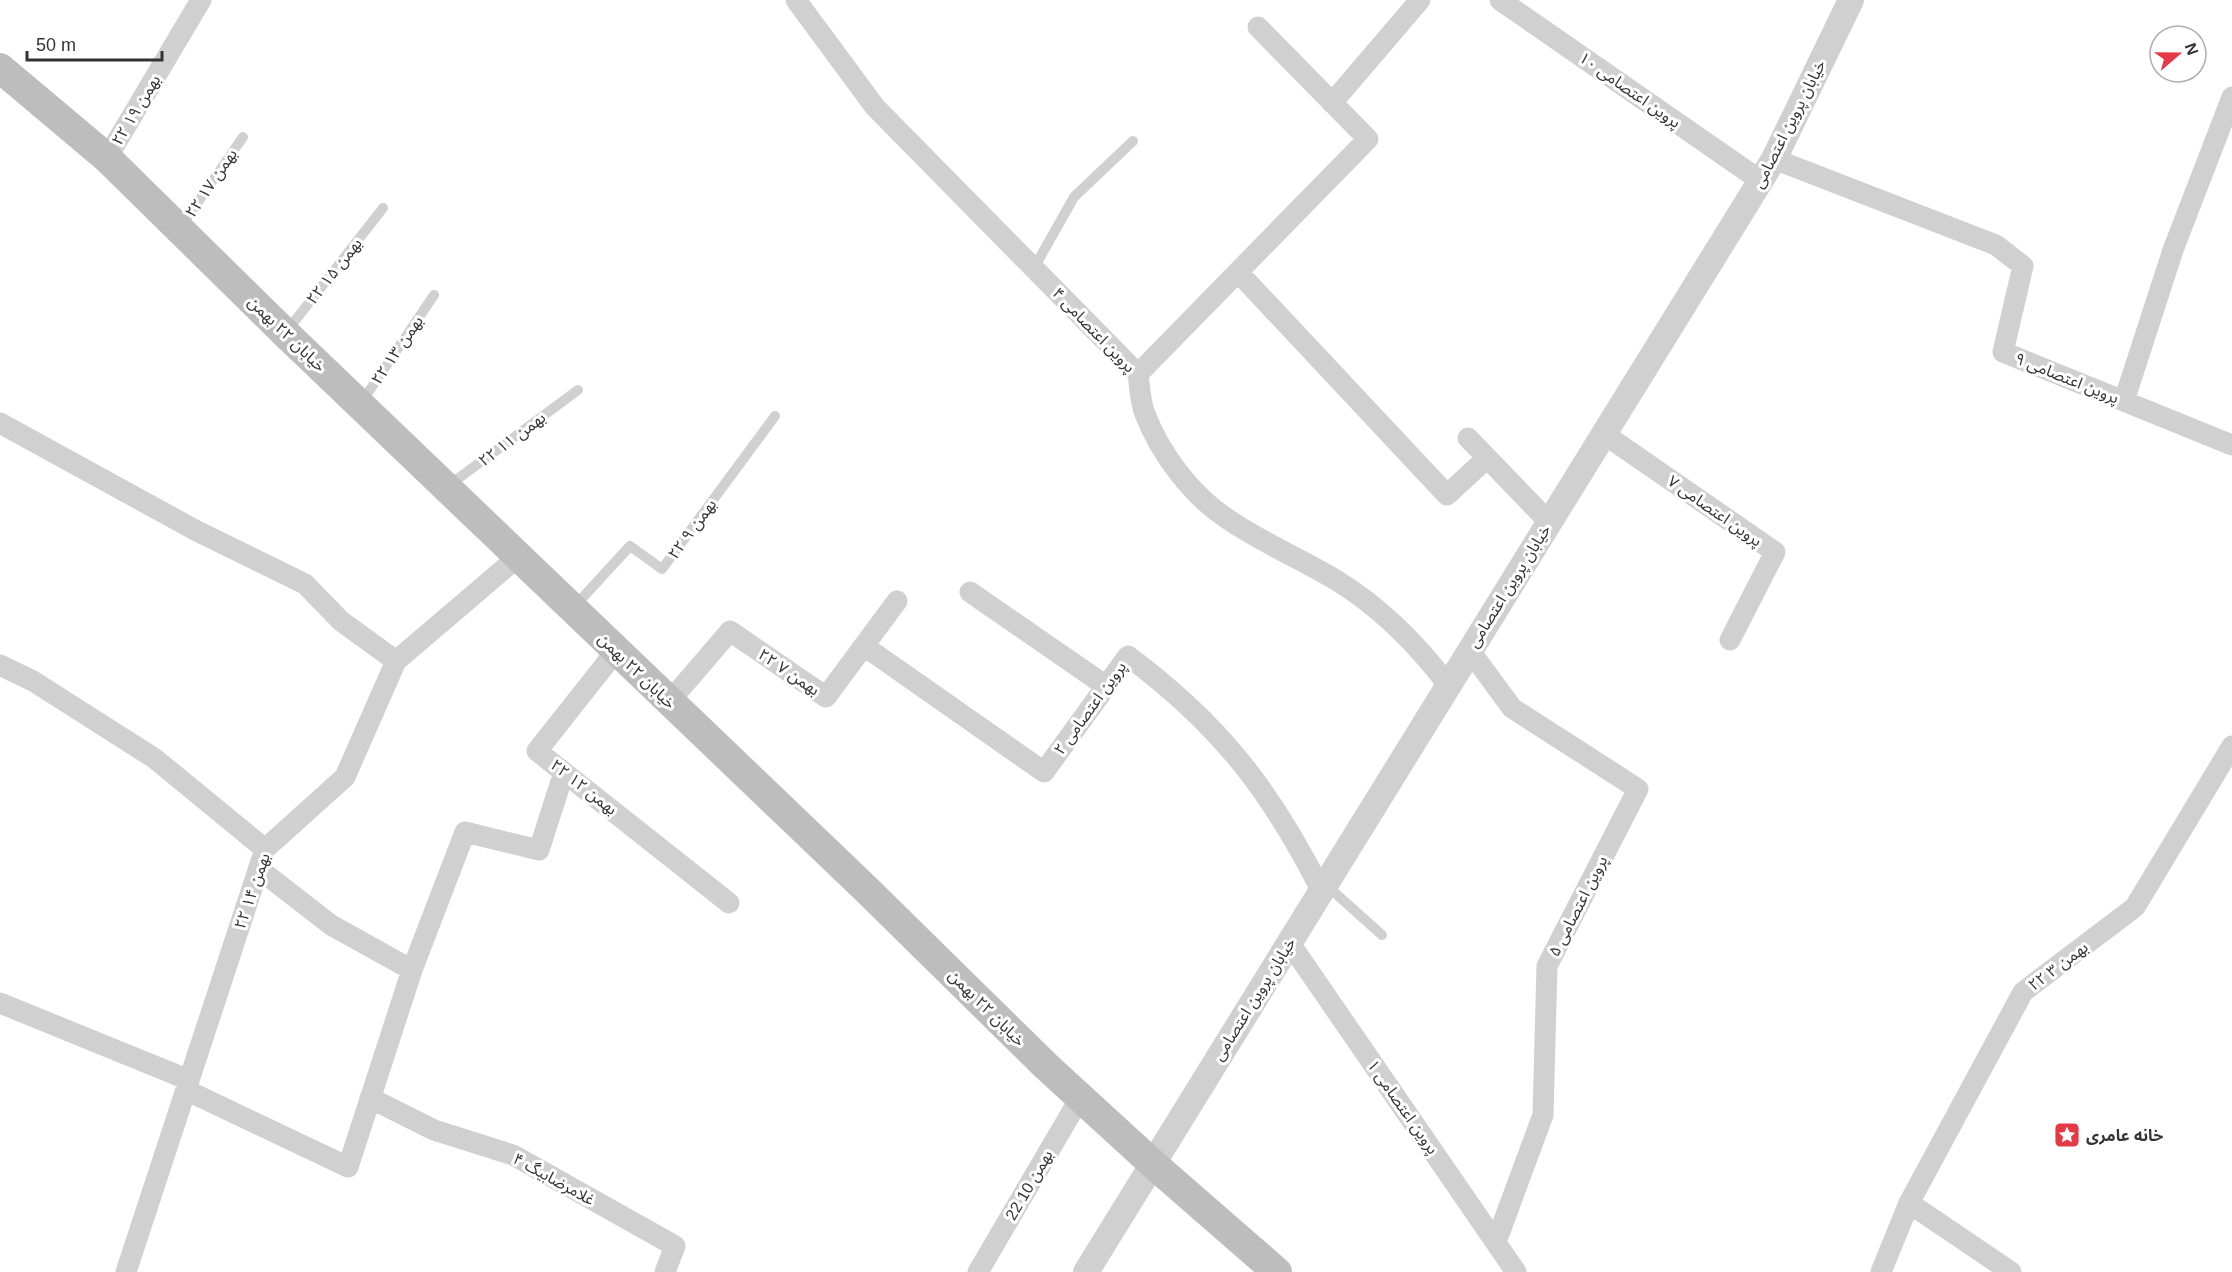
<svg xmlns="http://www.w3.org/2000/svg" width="2232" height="1272" font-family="Arial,'Noto Sans Arabic',sans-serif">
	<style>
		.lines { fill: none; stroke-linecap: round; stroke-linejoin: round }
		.service { stroke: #d0d0d0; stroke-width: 10 }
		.minor { stroke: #d0d0d0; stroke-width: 21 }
		.tertiary { stroke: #d0d0d0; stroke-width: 26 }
		.secondary { stroke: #bdbdbd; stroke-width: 30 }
		.labels { text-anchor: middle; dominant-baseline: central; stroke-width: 6; stroke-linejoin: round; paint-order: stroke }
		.street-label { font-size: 16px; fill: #333; stroke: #fff }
		.poi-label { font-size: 16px; font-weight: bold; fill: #333; stroke: #fff; text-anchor: start }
	</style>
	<rect width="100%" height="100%" fill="#fff"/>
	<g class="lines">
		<path class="service" d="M180,228L243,137
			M1034,268L1074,197L1133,141
			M287,331L383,208
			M361,403L434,295
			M448,486L578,390
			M574,607L630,546L662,569L775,416
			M1325,884L1382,935"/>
		<path class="minor" d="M796,0L875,107L1138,374C1140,387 1140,402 1145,414C1161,455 1192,496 1229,520C1263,543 1301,559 1336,580C1380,607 1417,644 1448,685
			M1500,0L1761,181
			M1332,103L1420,0
			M107,158L201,0
			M1774,159L1996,245L2023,266L2003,352L2232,445
			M1238,272L1447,495L1487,458
			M1138,374L1368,139L1258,27
			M2124,401L2173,250L2232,97
			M0,423L195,530L305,584L341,621L396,661
			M1604,434L1775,552L1730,640
			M1468,438L1549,522
			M970,592L1106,686
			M864,646L1044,772L1128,656C1219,724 1270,789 1321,890
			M616,651L537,751L729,903
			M1470,651L1512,708L1638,789L1547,966L1543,1115L1496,1242
			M0,665L33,681L154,758L265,849
			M669,702L730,631L826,697L897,601
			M259,869L331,925L412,970
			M1289,942L1516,1272
			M0,1003L189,1080
			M186,1090L348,1167L412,970L465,832L539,850L564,772
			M370,1098L434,1130L513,1155L675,1246L665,1272
			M1909,1203L2011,1272
			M126,1272L265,849L345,777L396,661L518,557
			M978,1272L1080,1098
			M1881,1272L1909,1203L2023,992L2135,907L2232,746"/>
		<path class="tertiary" d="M1086,1272L1774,159L1851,0"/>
		<path class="secondary" d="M0,68L107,158L285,333L867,890L1046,1066L1153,1164L1277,1272"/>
	</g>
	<defs>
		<symbol id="sight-square" viewBox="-11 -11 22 22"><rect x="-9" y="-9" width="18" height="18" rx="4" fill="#e63946" stroke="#fff"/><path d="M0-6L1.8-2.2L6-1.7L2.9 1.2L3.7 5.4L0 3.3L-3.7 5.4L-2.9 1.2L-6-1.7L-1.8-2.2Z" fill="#fff"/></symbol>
	</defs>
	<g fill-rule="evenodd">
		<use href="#sight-square" x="2052" y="1120" width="30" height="30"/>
	</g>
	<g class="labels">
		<g class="street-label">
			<text transform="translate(1630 90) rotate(35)">پروین اعتصامی ۱۰</text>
			<text transform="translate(136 110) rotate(-59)">۲۲ بهمن ۱۹</text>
			<text transform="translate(1789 124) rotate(-63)">خیابان پروین اعتصامی</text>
			<text transform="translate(211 183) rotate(-56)">۲۲ بهمن ۱۷</text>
			<text transform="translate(334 271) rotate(-52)">۲۲ بهمن ۱۵</text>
			<text transform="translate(1094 330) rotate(46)">پروین اعتصامی ۴</text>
			<text transform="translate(287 334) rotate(44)">خیابان ۲۲ بهمن</text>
			<text transform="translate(397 350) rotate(-56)">۲۲ بهمن ‍۱۳</text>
			<text transform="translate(2067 378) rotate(22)">پروین اعتصامی ۹</text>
			<text transform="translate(512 439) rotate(-37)">۲۲ بهمن ۱۱</text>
			<text transform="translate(1715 511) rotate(35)">پروین اعتصامی ۷</text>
			<text transform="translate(692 529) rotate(-54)">۲۲ بهمن ۹</text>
			<text transform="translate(1509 586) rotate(-58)">خیابان پروین اعتصامی</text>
			<text transform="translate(637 671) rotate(44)">خیابان ۲۲ بهمن</text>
			<text transform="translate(789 672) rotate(34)">۲۲ بهمن ۷</text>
			<text transform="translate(1090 708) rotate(-54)">پروین اعتصامی ۲</text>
			<text transform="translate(584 787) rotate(38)">۲۲ بهمن ۱۲</text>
			<text transform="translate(252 891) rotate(-71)">۲۲ بهمن ۱۴</text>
			<text transform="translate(1578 906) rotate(-63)">پروین اعتصامی ۵</text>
			<text transform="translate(2058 966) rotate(-37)">۲۲ بهمن ۳</text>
			<text transform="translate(1254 999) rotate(-58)">خیابان پروین اعتصامی</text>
			<text transform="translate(987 1008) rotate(45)">خیابان ۲۲ بهمن</text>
			<text transform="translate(1403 1107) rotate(55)">پروین اعتصامی ۱</text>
			<text transform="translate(554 1179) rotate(29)">غلامرضابیگ ۴</text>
			<text transform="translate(1029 1185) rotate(-60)">22 بهمن 10</text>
		</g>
		<g class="poi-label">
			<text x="2086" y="1135">خانه عامری</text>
		</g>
	</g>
	<g transform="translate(2178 54) rotate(70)"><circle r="28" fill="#ffffff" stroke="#adadad" stroke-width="1.5"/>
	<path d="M0-4.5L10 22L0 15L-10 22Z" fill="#e63946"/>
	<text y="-9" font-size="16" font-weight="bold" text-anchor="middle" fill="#333333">N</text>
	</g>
	<path d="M27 51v9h135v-9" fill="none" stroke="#333333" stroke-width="3"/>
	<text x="36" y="51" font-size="18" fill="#333333" stroke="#ffffff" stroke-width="4.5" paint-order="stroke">50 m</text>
</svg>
